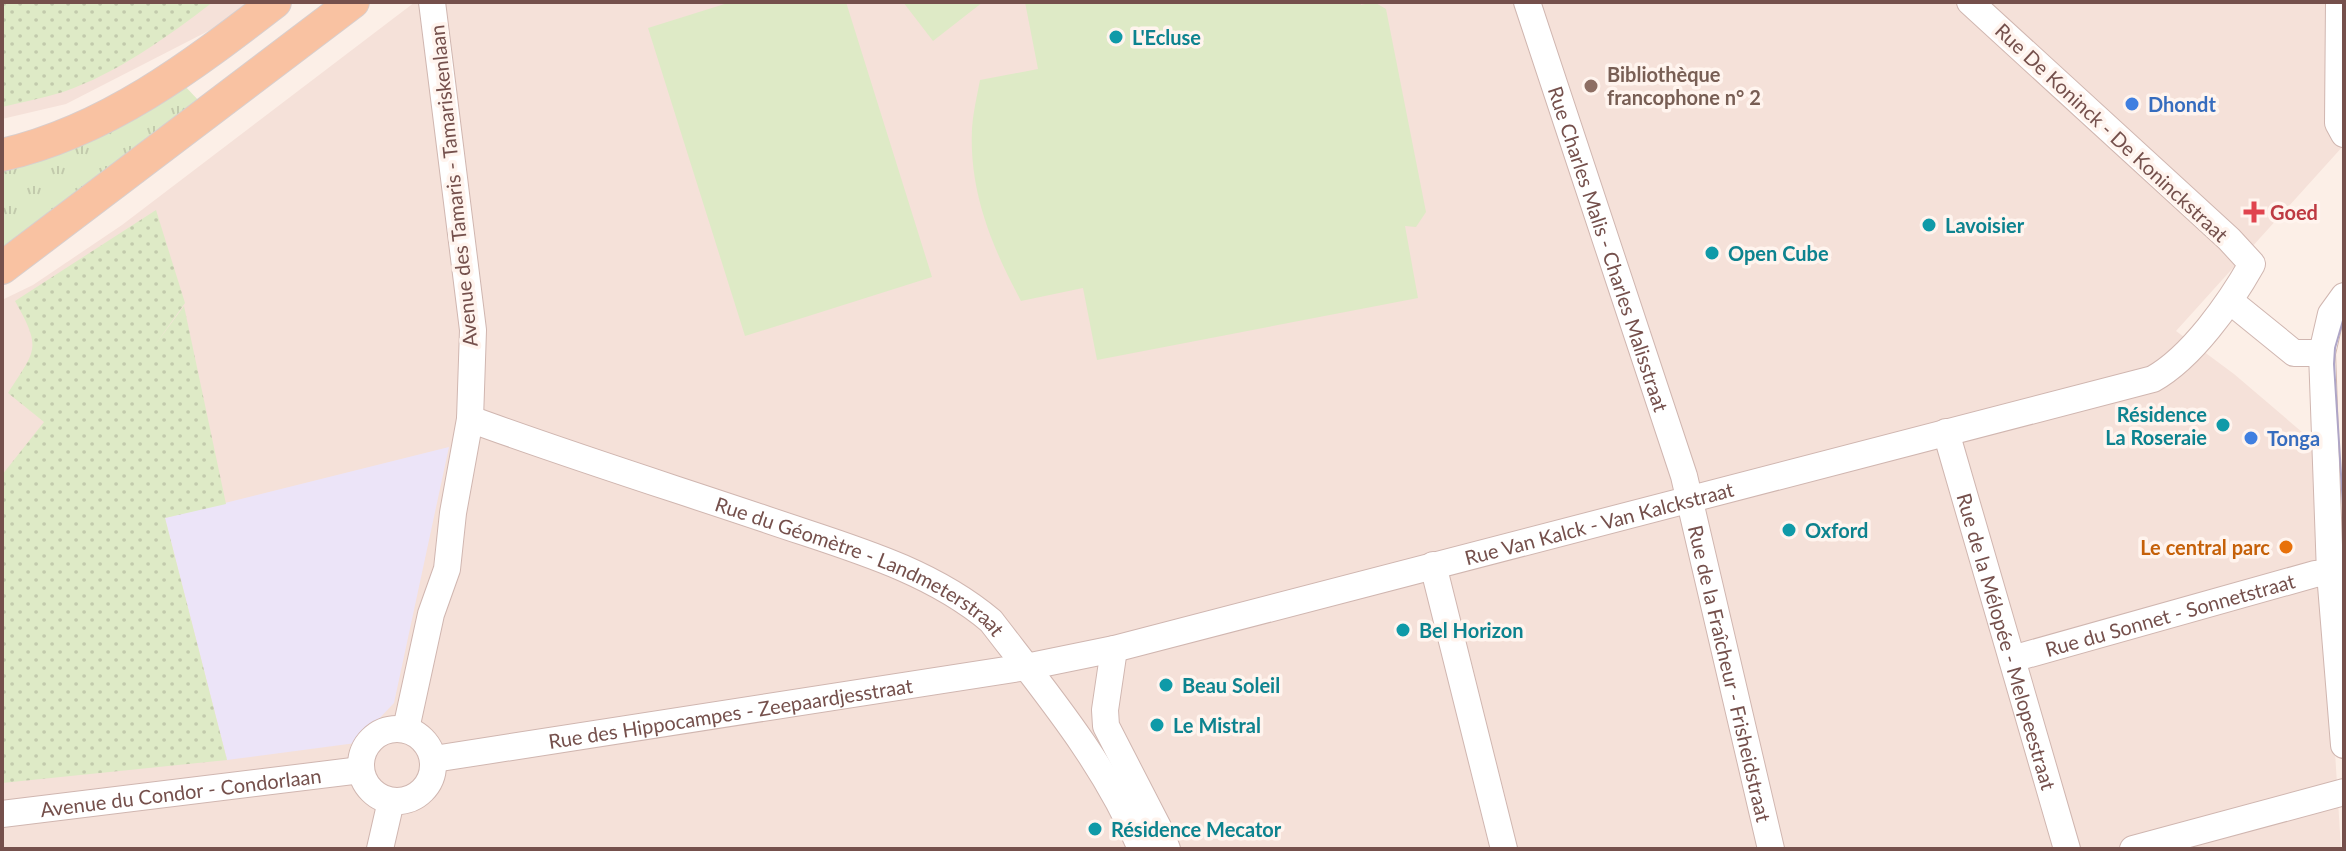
<svg xmlns="http://www.w3.org/2000/svg" width="2346" height="851" font-family="Lato,sans-serif">
	<style>
		.residential { fill: #f5e1d9 }
		.education { fill: #ece4f8 }
		.grass { fill: url(#grass-tufts) }
		.park { fill: #deeac6 }
		.garden { fill: url(#garden-dots) }
		.lines { fill: none; stroke-linecap: round; stroke-linejoin: round }
		.minor-casing { stroke: #d0b6b0; stroke-width: 28 }
		.major-casing { stroke: #d8cecd; stroke-width: 34 }
		.minor { stroke: #fff; stroke-width: 26 }
		.major { stroke: #f9c2a2; stroke-width: 32 }
		.tram { stroke: #aea5c6; stroke-width: 2 }
		.culture-dot { fill: #0f9aa8; stroke: #fff4ee; stroke-width: 3 }
		.education-dot { fill: #8d6e63; stroke: #fff4ee; stroke-width: 3 }
		.shop-dot { fill: #3f7fe0; stroke: #fff4ee; stroke-width: 3 }
		.health-dot { fill: #e0444e; stroke: #fff4ee; stroke-width: 3 }
		.food-dot { fill: #e8710a; stroke: #fff4ee; stroke-width: 3 }
		.labels { text-anchor: middle; dominant-baseline: central; stroke-width: 7; stroke-linejoin: round; paint-order: stroke }
		.culture-label { font-size: 20px; font-weight: bold; fill: #0d838f; stroke: #fff4ee; text-anchor: start }
		.education-label { font-size: 20px; font-weight: bold; fill: #785e54; stroke: #fff4ee; text-anchor: start }
		.shop-label { font-size: 20px; font-weight: bold; fill: #366cbe; stroke: #fff4ee; text-anchor: start }
		.street-label { font-size: 20px; fill: #75504c; stroke: #fff4ee }
		.health-label { font-size: 20px; font-weight: bold; fill: #be3a42; stroke: #fff4ee; text-anchor: start }
		.food-label { font-size: 20px; font-weight: bold; fill: #c56008; stroke: #fff4ee; text-anchor: end }
	</style>
	<defs>
		<pattern id="grass-tufts" width="24" height="20" patternUnits="userSpaceOnUse" patternTransform="scale(2)"><rect width="24" height="20" fill="#deeac6"/><path d="M3 7l-1-3M5 7V3M7 7l1-3M15 17l-1-3M17 17v-4M19 17l1-3" fill="none" stroke="#c2caac"/></pattern>
		<pattern id="garden-dots" width="8" height="8" patternUnits="userSpaceOnUse" patternTransform="scale(2)"><rect width="8" height="8" fill="#deeac6"/><path d="M2 2h.1M6 6h.1" fill="none" stroke="#c2caac" stroke-width="1.8" stroke-linecap="round"/></pattern>
	</defs>
	<rect width="100%" height="100%" fill="#fcefe7"/>
	<path class="residential" d="M2,2H250L220,25L66,104L2,119Z
		M415,2H2344V145L2176,331L2234,374L2316,444L2341,849H2V300L33,285L122,225Z"/>
	<path class="education" d="M449,447L394,703L356,743L227,760L165,518Z"/>
	<path class="grass" d="M182,83L201,103L2,255V163Z"/>
	<path class="park" d="M731,2H846L932,277L745,336L648,28Z
		M903,2H983L933,41Z
		M1025,2H1360L1361,5L1374,2L1386,9L1426,212L1416,227L1405,226L1418,298L1097,360L1083,288L1021,301C992,247 969,192 972,129C973,113 977,96 980,80L1038,69Z"/>
	<path class="garden" d="M2,2H213C167,37 118,73 63,92C43,98 22,102 2,107Z
		M156,210L185,303L155,345L184,306L226,504L165,518L227,760L2,783V475L44,422L8,393C36,349 42,349 15,301Z"/>
	<g class="lines">
		<defs>
			<g id="minor">
				<path id="s1" d="M1527,2L1684,476L1771,849"/>
				<path d="M2339,2L2338,123L2344,134"/>
				<path d="M2344,296L2331,314L2322,353L2330,573L2344,745"/>
				<path d="M2230,301L2294,353H2322"/>
				<path id="s2" d="M470,419C568,455 667,486 765,519C843,546 927,567 991,621C1047,694 1106,764 1141,849"/>
				<path id="s3" d="M1946,432L2067,849"/>
				<path d="M1433,565L1504,849"/>
				<path d="M1114,649L1105,710L1106,726L1159,829L1167,849"/>
				<path id="s4" d="M2012,659L2315,574L2330,573"/>
				<circle cx="397" cy="765" r="36"/>
				<path d="M406,729L431,614L447,569L453,513L470,419L473,330L432,2"/>
				<path id="s5" d="M434,759L1026,667L1114,649L2153,379C2192,357 2230,303 2252,264L2229,239L1970,2"/>
				<path id="s6" d="M2,814L361,770"/>
				<path d="M380,849L391,801"/>
				<path d="M2133,849L2344,792"/>
			</g>
			<path id="major" d="M2,155C107,131 192,66 275,2
				M2,268L353,2"/>
		</defs>
		<use href="#minor" class="minor-casing"/>
		<use href="#major" class="major-casing"/>
		<use href="#minor" class="minor"/>
		<use href="#major" class="major"/>
		<path class="tram" d="M2344,317L2335,348L2334,364L2344,521"/>
	</g>
	<g class="culture-dot">
		<circle cx="1116" cy="37" r="8"/>
		<circle cx="1929" cy="225" r="8"/>
		<circle cx="1712" cy="253" r="8"/>
		<circle cx="2223" cy="425" r="8"/>
		<circle cx="1789" cy="530" r="8"/>
		<circle cx="1403" cy="630" r="8"/>
		<circle cx="1166" cy="685" r="8"/>
		<circle cx="1157" cy="725" r="8"/>
		<circle cx="1095" cy="829" r="8"/>
	</g>
	<circle class="education-dot" cx="1591" cy="86" r="8"/>
	<g class="shop-dot">
		<circle cx="2132" cy="104" r="8"/>
		<circle cx="2251" cy="438" r="8"/>
	</g>
	<path class="health-dot" d="M2250 200h8v8h8v8h-8v8h-8v-8h-8v-8h8z"/>
	<circle class="food-dot" cx="2286" cy="547" r="8"/>
	<g class="labels">
		<g class="culture-label">
			<text x="1132" y="37">L'Ecluse</text>
			<text x="1945" y="225">Lavoisier</text>
			<text x="1728" y="253">Open Cube</text>
			<text x="2207" y="414" text-anchor="end">Résidence<tspan x="2207" dy="23">La Roseraie</tspan></text>
			<text x="1805" y="530">Oxford</text>
			<text x="1419" y="630">Bel Horizon</text>
			<text x="1182" y="685">Beau Soleil</text>
			<text x="1173" y="725">Le Mistral</text>
			<text x="1111" y="829">Résidence Mecator</text>
		</g>
		<g class="education-label">
			<text x="1607" y="74">Bibliothèque<tspan x="1607" dy="23">francophone n° 2</tspan></text>
		</g>
		<g class="shop-label">
			<text x="2148" y="104">Dhondt</text>
			<text x="2267" y="438">Tonga</text>
		</g>
		<g class="street-label">
			<text transform="translate(2112 132) rotate(43)">Rue De Koninck - De Koninckstraat</text>
			<text transform="translate(453 186) rotate(-96)">Avenue des Tamaris - Tamariskenlaan</text>
			<text stroke="none"><textPath href="#s1" startOffset="260">Rue Charles Malis - Charles Malisstraat</textPath></text>
			<text stroke="none"><textPath href="#s5" startOffset="1190">Rue Van Kalck - Van Kalckstraat</textPath></text>
			<text stroke="none"><textPath href="#s2" startOffset="418">Rue du Géomètre - Landmeterstraat</textPath></text>
			<text stroke="none"><textPath href="#s4" startOffset="164">Rue du Sonnet - Sonnetstraat</textPath></text>
			<text stroke="none"><textPath href="#s3" startOffset="218">Rue de la Mélopée - Melopeestraat</textPath></text>
			<text stroke="none"><textPath href="#s1" startOffset="702">Rue de la Fraîcheur - Frisheidstraat</textPath></text>
			<text stroke="none"><textPath href="#s5" startOffset="300">Rue des Hippocampes - Zeepaardjesstraat</textPath></text>
			<text stroke="none"><textPath href="#s6" startOffset="180">Avenue du Condor - Condorlaan</textPath></text>
		</g>
		<g class="health-label">
			<text x="2270" y="212">Goed</text>
		</g>
		<g class="food-label">
			<text x="2270" y="547">Le central parc</text>
		</g>
	</g>
	<rect width="2346" height="851" fill="none" stroke="#75504c" stroke-width="8"/>
</svg>
